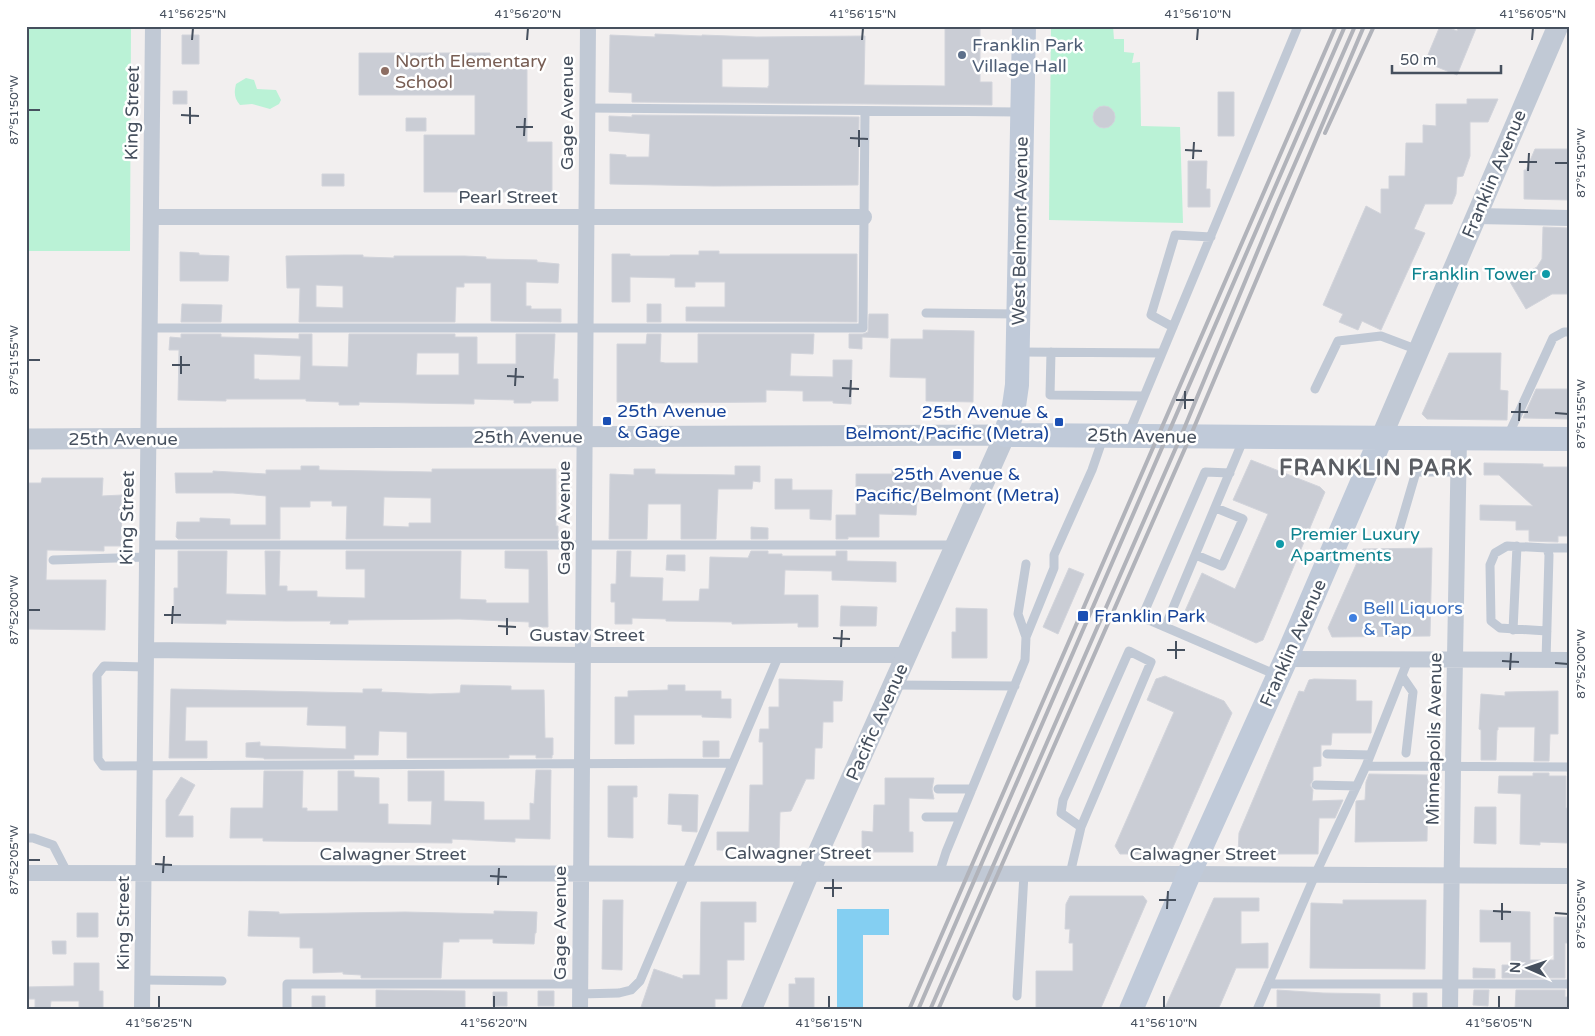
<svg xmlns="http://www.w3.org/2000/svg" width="1595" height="1036" font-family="'Varela Round',sans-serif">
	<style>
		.green { fill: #baf2d6 }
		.water { fill: #84cff2 }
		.building { fill: #cacdd5; stroke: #d2d4db; fill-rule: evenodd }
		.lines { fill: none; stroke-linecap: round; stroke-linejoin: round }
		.service { stroke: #c1c9d5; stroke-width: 9 }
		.minor { stroke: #c1c9d5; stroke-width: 16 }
		.tertiary { stroke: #c1c9d5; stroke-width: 21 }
		.secondary { stroke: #c0cad9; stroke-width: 24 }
		.rail { stroke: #b1b3ba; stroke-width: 4 }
		.ticks { fill: none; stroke: #46505e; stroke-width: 2 }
		.service-dot { fill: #5c6f8a; stroke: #fff; stroke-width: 2 }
		.education-dot { fill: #8d6e63; stroke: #fff; stroke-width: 2 }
		.culture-dot { fill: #0f9aa8; stroke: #fff; stroke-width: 2 }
		.transit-dot { fill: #1a4fb4; stroke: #fff; stroke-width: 2 }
		.shop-dot { fill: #3f7fe0; stroke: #fff; stroke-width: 2 }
		.labels { text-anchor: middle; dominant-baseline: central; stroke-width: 5; stroke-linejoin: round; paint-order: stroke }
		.service-label { font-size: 18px; fill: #4e5e75; stroke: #fff; text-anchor: start }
		.education-label { font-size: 18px; fill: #785e54; stroke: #fff; text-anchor: start }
		.street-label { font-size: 18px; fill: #46505e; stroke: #fff }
		.culture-label { font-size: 18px; fill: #0d838f; stroke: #fff; text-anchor: end }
		.transit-label { font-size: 18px; fill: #164399; stroke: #fff; text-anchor: start }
		.shop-label { font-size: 18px; fill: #366cbe; stroke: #fff; text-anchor: start }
		.district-label { font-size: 22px; font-weight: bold; letter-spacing: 1px; fill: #5b5e64; stroke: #fff }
		.neatline { fill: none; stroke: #46505e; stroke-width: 2 }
		.ticks-label { font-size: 12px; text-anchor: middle; fill: #46505e }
	</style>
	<rect width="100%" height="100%" fill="#f2efef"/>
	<path class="green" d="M26,26H131L130,251H26Z
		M1051,26H1113L1114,39H1124V52L1134,53L1132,63L1140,62L1141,126L1180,127L1183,223L1049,220Z
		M246,78L254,80L257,89L276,90L281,100L279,104L270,109L252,104L240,105C234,98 234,92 236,84Z"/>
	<path class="water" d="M837,909H889V935H863V1010H837Z"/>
	<path class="building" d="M1440,26H1445L1457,31L1459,26H1477L1457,75L1425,62Z
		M945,28H980V82H992V105L632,102V93L609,92L610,35L655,37V34L702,36V35L756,37L865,36L864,85L945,86ZM722,59H769V86H768V88L722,87Z
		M182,35H199V64H182Z
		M359,53H490V66H527V142H552V192H424V135H475V95H359Z
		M173,91H187V104H173Z
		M1218,92H1234V136H1218Z
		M1467,99H1498L1488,122H1470V156L1463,176L1457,177L1456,194L1452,204H1425L1414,229L1425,233L1381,330L1362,321L1358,330L1339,322L1343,314L1323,305L1366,206L1381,214V189H1389V176H1405L1406,143H1423V125L1436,126V104H1467Z
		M1093 117a11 11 0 1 1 22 0a11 11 0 1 1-22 0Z
		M632,115L859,117L858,185L714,186L610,184V154L626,155V157H649L650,134L609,131V116L632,117Z
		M406,118H426V131H406Z
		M1535,149H1569V200L1524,199V170H1526Z
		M1188,161H1207L1206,189H1210V207H1188Z
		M322,174H344V186H322Z
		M1543,227L1569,228V294H1552L1526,309L1510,282L1537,267L1542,259Z
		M699,251H719V254H857V322L686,321V307H725V282H695V287H675V278L630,277V302H612V254H630V256H670V255H699Z
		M180,252L199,253V255L229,256L228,281H180Z
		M344,255H363V257L394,258V256H464L486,257V259L537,260V262L559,264L558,283L526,282V306H531V309H561V322L491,321V283H464V287H456L455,322H299L300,288H287L286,256ZM316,285L343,286V308L316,307Z
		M182,304L222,305L221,322H181Z
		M647,304H661V322H647Z
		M869,314H888V338L862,337V349L849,348V334H863L868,332Z
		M923,330L974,331L973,402L926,401V378L890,377L891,339H923Z
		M181,334H221V337L299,339V334H312V366L348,367L349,334H455V337H477V364H516V334H555L553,379H558V401H531V403H514V400L474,399V404L359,402V405H339V402L306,401V399H226V401L178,400L179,350H169L170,337L181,338ZM417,353H459V375H416ZM254,354L301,356L300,380H259V379H254Z
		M647,334H661L660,362L665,363H698V334H814L813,354L791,353L790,376L833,377V360H852L851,404L833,403V401H803V391L766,390V402L664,403L617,402V344H646Z
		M1449,353H1501L1500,390L1508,391L1507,420L1427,419L1422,414Z
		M1536,389H1569V419L1523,418Z
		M1251,460L1320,487L1325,492L1263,640L1256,643L1185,611L1202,573L1235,589L1268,514L1233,500Z
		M1484,463L1543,464V467H1569V536H1558V542L1529,541V530H1516V521L1480,520V505L1533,506L1499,475H1484Z
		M301,466H319V470L432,472V469H556V526H558V539H346L347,506H332V501H310V507H280V539H178L176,537L177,522H200V518L230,519V525H266V496L233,493H176L175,473H213V471L266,474V470H301ZM384,497L431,498V523H409V527L383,526Z
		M735,466H760V482L753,481L752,489H718L716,539H681V504H648L647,539H609L610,474L634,475V469H655V474L735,475Z
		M892,470H911V481H942V502L917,501L916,515L879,514V537H848V539H836V515H856V474H892Z
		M42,478H103L102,496L122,495L121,546H104V551L47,550L46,580H106L105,630L26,629V483H41Z
		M775,479H792V490H832L831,520L810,519V509H775Z
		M751,527L768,528V539H751Z
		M1432,548L1430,636L1332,637L1328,628L1363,549Z
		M178,551H227L226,594L266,595L265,551H280L279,586H287V591H317V597L365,598V569H346V551H461L460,599L486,600V603H529V569L505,568V551H547L548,627H529V622L459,619L348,620V624H330L331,621H286L226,620V624L174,623V588H178Z
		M617,551H631L630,577L663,578L662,601H699L700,589H709L710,557L748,558L751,551H768V554H782V556H836V551H847V561L896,562V582L832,580V571L785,570L784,595H818V627H798V623L732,624V622L666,621V619L632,618V624H615V602H611V584H616Z
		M667,555H685V571L666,570Z
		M1069,568L1084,574L1058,634L1043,627Z
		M841,606L877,607L876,626H840Z
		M956,608L987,609V658H952V632H956Z
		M1165,676L1224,701L1232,713L1170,854H1120L1115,846L1174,712L1147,700L1156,679Z
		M779,679L843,681L842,701H833V722H823L822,748H815L814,779H806L791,811L780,812L779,851L717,850V832H749L750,785H763V742H759L760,729H769V707H779Z
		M1314,679L1356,680V701H1372L1371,733H1332L1331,745H1321V766L1313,767V780L1310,785L1313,790L1312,801L1343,800L1335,818H1319L1318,854H1238L1239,833L1299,691L1304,692L1309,680Z
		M461,685L511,686V690H544L545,738H553V755H552V758H536V755H509V758H407V732L379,731L378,755H354V759H264V758L246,757V743L260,742V746L346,749V726L307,725L308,707H186L185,741H207V758H169L171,689L363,693V689H382L381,692L430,694L460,693Z
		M668,685H685V691H721V699H731V718L702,717V715H634V744H615V697H628V691L668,690Z
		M1558,691V734H1550L1549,761H1534L1535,727H1498V730H1497L1496,760H1481V730L1479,729L1481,694L1505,696V692Z
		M703,741H719V757H703Z
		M536,770H551L550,839L515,838V842L452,839V843L263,841V838H230L231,808H263L264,771H303L302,808H307V811H338V771H354V777L379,778V804H388V824L431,825L432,801H408V771H444V801L484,802V820H530V803L534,804Z
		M1533,773H1549V776H1566V808H1569L1568,843L1540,842V845L1520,844L1521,794L1498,793L1499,776H1533Z
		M1369,774L1428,775L1427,841L1355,842L1356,801L1365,800L1366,782Z
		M181,777L195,785L178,816H193V837H166V800Z
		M885,778H934L932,789L934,799L909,798V832H913V852H862V831L873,832L874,805H885Z
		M608,786H637V797H633V838L608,837Z
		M669,794L698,795L697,832L682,831V825L668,824Z
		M1475,807H1496V844L1474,843Z
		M1070,896H1143L1147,901L1100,1010H1036V971H1073V943H1069L1070,929H1065L1066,904Z
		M1214,898H1259V911H1241V944L1268,943V968H1236L1218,1010H1164Z
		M603,900H623L622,970L602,969Z
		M1343,900H1426L1425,969L1310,968L1311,903L1343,904Z
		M701,902H756V922H744V960H727V999H715V1010H640L654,969L683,979V975H700Z
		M1480,910L1530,912V960H1554V917H1569V943H1565V978H1502V965H1511V942H1480Z
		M249,911L279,912V914L405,912L494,914V911L537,912L536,933H535L534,944L493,943V939H459V942H443L441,978H361V975L343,974V972L313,973V948H300V937L248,936Z
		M77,913H98V937H77Z
		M52,941H66V954H53Z
		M74,963H99V991H103V1010H79V1001H51L50,1010H35V999H26V987L74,986Z
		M1473,968L1495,969V978H1473Z
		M795,978H814V1010H789V984H796Z
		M376,990L465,991V1007L376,1008Z
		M1277,990L1323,993L1380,994V1008H1360V1010H1277Z
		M1474,990H1489L1488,1006L1473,1005Z
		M1516,990H1565V997H1569V1010L1515,1009Z
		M538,991H554V1006H538Z
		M493,992H507V1006H493Z
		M1413,993H1427V1008H1413Z
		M312,996H325V1009H312Z"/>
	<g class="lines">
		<path class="service" d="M588,108L1022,112
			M926,313L1018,314
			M1173,327L1151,315L1175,235L1211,237
			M151,328H863L865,111
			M1018,352L1162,353
			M1051,352L1050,395L1144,396
			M1315,389L1338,341L1381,336L1418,350
			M1128,435L1298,26
			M1508,436L1553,338L1564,332H1569
			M1230,473L1205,472L1142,617L1279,676
			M1399,530L1416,472H1459
			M147,545H956
			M1547,548H1569
			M1196,555L1222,566L1243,519L1216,508
			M53,560L147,557
			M1026,564L1018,614L1026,637
			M1165,627L1244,438
			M1513,630L1517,546
			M1546,660L1549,555L1547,548L1507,546L1495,553L1490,565L1491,621L1500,628L1547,631
			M146,667L104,666L97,675L98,759L103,766L732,763
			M1402,676L1413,692L1406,753
			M894,685L1015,686
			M1327,754L1370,755
			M1366,766L1569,767
			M1316,785L1357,786
			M938,789H972
			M926,817H960
			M26,838H33L53,845L68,874
			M939,874L946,852L1025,660L1026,637L1054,568V555L1092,470L1103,438
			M1070,874L1081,827L1061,813L1063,800L1129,651L1151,662L1081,827
			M142,980L222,981
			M1268,984H1569
			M580,994L619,993L631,990L640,981L779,655
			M1017,996L1024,874
			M287,1010V984H580
			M1257,1010L1315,875L1366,766L1408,660"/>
		<path class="minor" d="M1476,216L1569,218
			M151,217H864
			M147,650L583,655H908
			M1286,659L1569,660
			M26,873L1189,874L1569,876
			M142,1010L153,26
			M580,1010L588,26
			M1450,1010L1453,767L1459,438"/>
		<path class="tertiary" d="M1381,438L1558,26
			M26,439L1005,435L809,873L751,1010"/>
		<path class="secondary" d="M1024,26L1017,385L1014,406L1005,435L1569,439
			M1131,1010L1189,874L1286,659L1381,438"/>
		<path class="rail" d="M1325,133L1374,26
			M909,1010L1336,26
			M918,1010L1345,26
			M930,1010L1181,436L1276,207L1355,26
			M938,1010L1190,437L1364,26"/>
	</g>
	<path class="ticks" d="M192,40L193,28M527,40L528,28M862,40L863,28M1197,40L1198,28M1532,40L1533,28M28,110H40M181,115L199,116M190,124V107M516,127H533M524,136L525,118M850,138L868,139M859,147V130M1185,150L1202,151M1193,159L1194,142M1519,162H1537M1555,163H1568M1528,171L1529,153M28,360H40M172,365H190M181,374V356M507,376L524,377M515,386L516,368M842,388L859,389M850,397L851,380M1176,400H1194M1185,409V391M1511,412H1528M1555,413L1568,414M1519,421L1520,403M28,610H40M164,615H181M172,624L173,606M498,626L516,627M507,635V618M833,638L850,639M841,647L842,630M1167,650H1185M1176,659V641M1502,661L1519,662M1555,663L1568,664M1510,670L1511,653M28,860H40M155,864L172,865M163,873L164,856M490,876L507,877M498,885L499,868M824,888H842M833,897V879M1159,900H1176M1167,909L1168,891M1493,911L1511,912M1555,913L1568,914M1502,920V903M159,1008V996M494,1008V996M829,1008V996M1164,1008V996M1499,1008V996"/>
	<circle class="service-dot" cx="962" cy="55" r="5"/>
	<circle class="education-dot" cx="385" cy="71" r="5"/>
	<g class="culture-dot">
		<circle cx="1546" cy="274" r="5"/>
		<circle cx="1280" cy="544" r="5"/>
	</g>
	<g class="transit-dot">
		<rect x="602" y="416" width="10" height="10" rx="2.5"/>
		<rect x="1054" y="417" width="10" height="10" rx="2.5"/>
		<rect x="952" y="450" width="10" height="10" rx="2.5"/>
		<rect x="1077" y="610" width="12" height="12" rx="2.5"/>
	</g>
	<circle class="shop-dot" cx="1353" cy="618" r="5"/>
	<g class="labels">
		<g class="service-label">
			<text x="972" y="45">Franklin Park<tspan x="972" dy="21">Village Hall</tspan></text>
		</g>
		<g class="education-label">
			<text x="395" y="61">North Elementary<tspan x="395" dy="21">School</tspan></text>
		</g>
		<g class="street-label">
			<text transform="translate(132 113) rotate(-89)">King Street</text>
			<text transform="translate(567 113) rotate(-90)">Gage Avenue</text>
			<text transform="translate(1494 174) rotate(-67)">Franklin Avenue</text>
			<text x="508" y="197">Pearl Street</text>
			<text transform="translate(1020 231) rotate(-89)">West Belmont Avenue</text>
			<text transform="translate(1142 436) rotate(1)">25th Avenue</text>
			<text x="528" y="437">25th Avenue</text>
			<text x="123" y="439">25th Avenue</text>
			<text transform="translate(127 518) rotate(-89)">King Street</text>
			<text transform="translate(564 518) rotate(-90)">Gage Avenue</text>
			<text x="587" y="635">Gustav Street</text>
			<text transform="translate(1293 643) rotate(-66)">Franklin Avenue</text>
			<text transform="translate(877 722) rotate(-66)">Pacific Avenue</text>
			<text transform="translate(1434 739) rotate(-89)">Minneapolis Avenue</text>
			<text x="798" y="853">Calwagner Street</text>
			<text x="393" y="854">Calwagner Street</text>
			<text x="1203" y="854">Calwagner Street</text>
			<text transform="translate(123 923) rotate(-90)">King Street</text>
			<text transform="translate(560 923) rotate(-90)">Gage Avenue</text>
		</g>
		<g class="culture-label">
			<text x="1536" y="274">Franklin Tower</text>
			<text x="1290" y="534" text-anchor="start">Premier Luxury<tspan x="1290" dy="21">Apartments</tspan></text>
		</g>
		<g class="transit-label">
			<text x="617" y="411">25th Avenue<tspan x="617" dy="21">&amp; Gage</tspan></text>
			<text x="1049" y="412" text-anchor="end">25th Avenue &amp;<tspan x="1049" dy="21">Belmont/Pacific (Metra)</tspan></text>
			<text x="957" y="474" text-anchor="middle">25th Avenue &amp;<tspan x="957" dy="21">Pacific/Belmont (Metra)</tspan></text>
			<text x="1094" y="616">Franklin Park</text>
		</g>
		<g class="shop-label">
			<text x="1363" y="608">Bell Liquors<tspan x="1363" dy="21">&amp; Tap</tspan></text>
		</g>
		<g class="district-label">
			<text x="1376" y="468">FRANKLIN PARK</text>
		</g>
	</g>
	<rect width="1595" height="1036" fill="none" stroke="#ffffff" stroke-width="55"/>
	<g transform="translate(1528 968) rotate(272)" stroke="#ffffff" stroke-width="4" paint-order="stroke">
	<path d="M0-4L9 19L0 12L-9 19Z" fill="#46505e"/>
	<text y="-8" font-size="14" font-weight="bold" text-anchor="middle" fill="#46505e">N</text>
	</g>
	<path d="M1392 65v8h109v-8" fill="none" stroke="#46505e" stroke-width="2.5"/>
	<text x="1400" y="65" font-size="15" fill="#46505e" stroke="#ffffff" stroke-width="4" paint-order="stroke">50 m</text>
	<rect x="28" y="28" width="1540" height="980" class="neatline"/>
	<g class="ticks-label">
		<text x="193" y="18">41°56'25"N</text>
		<text x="528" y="18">41°56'20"N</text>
		<text x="863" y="18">41°56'15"N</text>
		<text x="1198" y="18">41°56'10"N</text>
		<text x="1533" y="18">41°56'05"N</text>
		<text transform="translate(14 110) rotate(-90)" y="4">87°51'50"W</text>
		<text transform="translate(1581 163) rotate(-90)" y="4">87°51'50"W</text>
		<text transform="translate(14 360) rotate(-90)" y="4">87°51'55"W</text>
		<text transform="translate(1581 414) rotate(-90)" y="4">87°51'55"W</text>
		<text transform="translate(14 610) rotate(-90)" y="4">87°52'00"W</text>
		<text transform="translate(1581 664) rotate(-90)" y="4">87°52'00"W</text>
		<text transform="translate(14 860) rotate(-90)" y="4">87°52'05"W</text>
		<text transform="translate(1581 914) rotate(-90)" y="4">87°52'05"W</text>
		<text x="159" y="1027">41°56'25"N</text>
		<text x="494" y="1027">41°56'20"N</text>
		<text x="829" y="1027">41°56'15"N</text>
		<text x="1164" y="1027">41°56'10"N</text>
		<text x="1499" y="1027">41°56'05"N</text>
	</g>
</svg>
